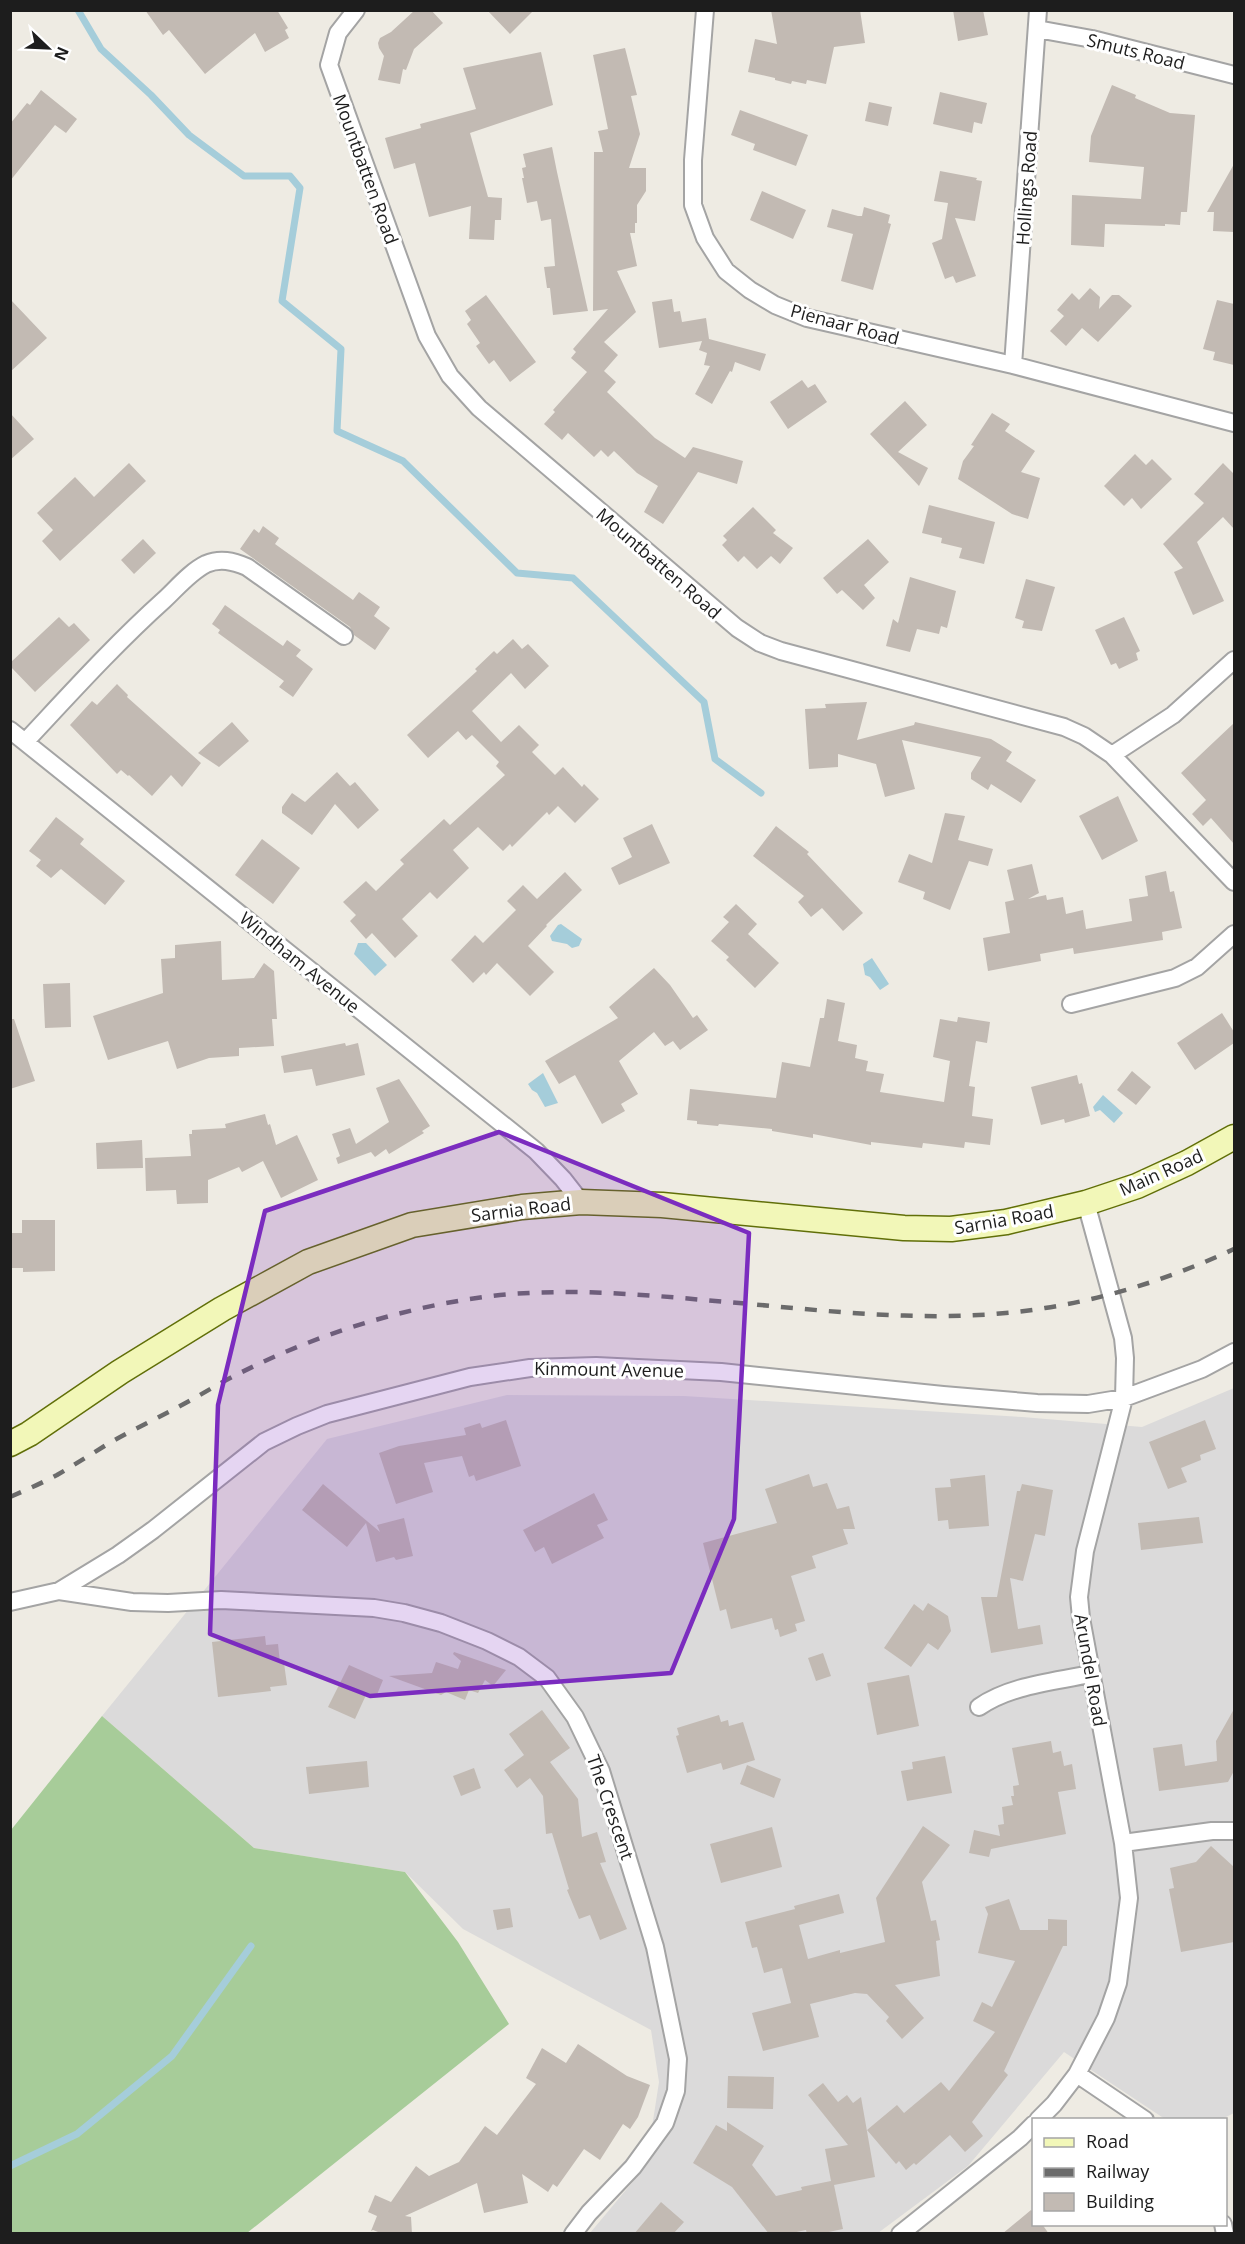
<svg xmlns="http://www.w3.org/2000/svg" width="1245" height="2244" font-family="'Open Sans',sans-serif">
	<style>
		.residential { fill: #dbdada }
		.forest { fill: #a7cc99 }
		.water { fill: #a5cdda }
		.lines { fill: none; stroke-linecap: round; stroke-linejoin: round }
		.stream { stroke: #a5cdda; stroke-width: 7 }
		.building { fill: #c2bab3 }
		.street-casing { stroke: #a4a4a4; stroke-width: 20 }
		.secondary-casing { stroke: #616f09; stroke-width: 27 }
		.street { stroke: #fff; stroke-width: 16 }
		.secondary { stroke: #f2f7b8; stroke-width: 24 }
		.rail { stroke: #6b6b6b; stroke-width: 4.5; stroke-dasharray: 12 12; stroke-linecap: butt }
		.marked { fill: #7b2cbf; fill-opacity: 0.2; stroke: #7b2cbf; stroke-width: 4.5; stroke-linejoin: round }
		.labels { text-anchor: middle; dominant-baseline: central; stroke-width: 6; stroke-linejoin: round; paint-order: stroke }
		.street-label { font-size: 18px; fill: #1d1d1d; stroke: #fff }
	</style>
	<rect width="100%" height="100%" fill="#eeebe3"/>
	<path class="residential" d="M1234,1388V2113L1222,2119H1165L1064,2052L968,2166L878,2233H590L646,2166L659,2082L651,2030L463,1929L405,1872L254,1848L102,1716L327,1439L507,1395L684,1396L1022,1417L1142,1427Z"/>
	<path class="forest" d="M102,1716L254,1848L405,1872L458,1942L509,2024L247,2233H11V1830Z"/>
	<path class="water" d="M561,924L582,939L579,946L572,948L567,944L552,941L550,936L558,925Z
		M358,943H366L387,965L375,976L354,954Z
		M872,958L889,984L880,990L870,977L865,975L863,964Z
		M543,1073L558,1103L545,1107L537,1093L532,1090L528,1084Z
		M1103,1095L1123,1113L1114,1123L1100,1110L1095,1112L1093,1107Z"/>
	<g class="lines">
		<path class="stream" d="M78,10L101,49L151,95L189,135L244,176H290L300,188L282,301L341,349L337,431L403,461L517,573L573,578L704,702L715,759L761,793
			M10,2166L77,2134L172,2056L251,1946"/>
	</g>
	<path class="building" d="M145,10H277L288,28L285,30L289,38L265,52L255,33L205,74L169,30L163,35Z
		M415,10H431L443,23L414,49L406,70L403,69L400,84L378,80L384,56L379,48L378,43L380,38L391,32Z
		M487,10H534L510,34Z
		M771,10H860L865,43L834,47L826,84L807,80L806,84L792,81L791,84L775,80V78L748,72L755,39L777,44Z
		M953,10H983L988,35L958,41Z
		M625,48L637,95L631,96L640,134L629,168H646V191L637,205V223H635V233H630L637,266L617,271L636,312L604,342L618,355L604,371L616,382L607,392L655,438L685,458L693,447L743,461L737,484L698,472L663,524L644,512L658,486L637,473L614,451L608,457L601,450L594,457L568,433L562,440L544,424L555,412L553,410L587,372L571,358L576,352L573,349L608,309L593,311L594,152H603L598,131L608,129L593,55Z
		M541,52L553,105L470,133L488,197L502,198L501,220H495L494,240L469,239L471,206L429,217L415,163L394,169L385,138L421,128L420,124L476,109L463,68Z
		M1112,85L1136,95L1135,98L1170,113L1195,115L1187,212H1181L1180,225L1165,224V226L1105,224L1104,247L1071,245L1072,195L1141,199L1144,167L1089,162L1091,136Z
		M41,90L77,119L66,133L55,125L10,181V124L27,103L30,105Z
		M940,92L987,103L982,124L974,122L972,133L933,124Z
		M869,102L892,107L888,126L865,121Z
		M740,110L808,135L796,166L753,150L755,144L731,135Z
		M552,147L557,172L588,311L553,315L550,288H547L544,267L555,266L551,219L541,221L537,201L527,203L522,178H524L522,168L526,167L523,154Z
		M1234,164V232L1213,231L1214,212H1207Z
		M940,171L977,178L976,180L982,181L975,221L955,218L976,276L956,283L953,276L945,279L932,243L942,239L948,203L934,201Z
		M762,191L806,210L793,239L750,220Z
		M864,207L890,215L888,223L891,224L873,290L841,281L853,234L827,227L832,209L858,216H862Z
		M1090,288L1100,297L1099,309L1112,295H1119L1132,306L1098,342L1082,328L1066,346L1050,331L1064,316L1057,310L1072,293L1079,300Z
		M486,295L536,362L510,382L494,360L489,364L476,346L480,343L467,324L471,320L465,311Z
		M10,299L47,338L10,372Z
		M672,299L674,312L680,311L682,322L706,318L709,339L766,354L760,371L735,362L732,372L730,371L712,404L695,394L710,366L704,365L707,353L699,350L702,341L659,348L652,302Z
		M1217,300L1234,304V365L1213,360L1215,352L1203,349Z
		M802,380L808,388L815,384L827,402L788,429L770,402Z
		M905,401L927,425L898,452L928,468L919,486L870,434Z
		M10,413L34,439L10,460Z
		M992,413L1010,424L1005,431L1035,451L1021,472L1040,478L1028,519L1012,514L958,479L963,461L974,446L971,445Z
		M1135,454L1146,465L1152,459L1172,479L1141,509L1132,498L1124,506L1104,486Z
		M129,463L146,481L60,561L42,541L53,530L37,513L75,477L94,497Z
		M1223,463L1234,474V529L1223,517L1197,542L1224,601L1193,615L1174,572L1183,568L1163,544L1204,503L1194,494Z
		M929,505L995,522L984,564L959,558L962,548L941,543L942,538L922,533Z
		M753,507L776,530L773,533L793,548L780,564L771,556L757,569L744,556L738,562L722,545L727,540L723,536Z
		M263,526L279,538L275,544L353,600L359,592L380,607L374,616L390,628L375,650L354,635L350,627L240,549L254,529L259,533Z
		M143,539L156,553L134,574L121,560Z
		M868,539L889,562L864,585L875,598L863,610L842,590L837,594L823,578Z
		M910,577L956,591L947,628L941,626L939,634L917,629L910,652L886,646L893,619L898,623Z
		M1026,579L1055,587L1042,631L1022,628L1024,621L1015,618Z
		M225,605L283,646L287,640L301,650L296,656L313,669L293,697L279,687L284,681L218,633L220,630L212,624Z
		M59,617L69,627L74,623L90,640L35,692L10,666V663Z
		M1124,617L1140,651L1136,653L1138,660L1119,669L1116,663L1111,665L1095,630Z
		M513,639L522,649L528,644L549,666L525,689L511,673L472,711L501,742L519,725L539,745L532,752L555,775L563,767L582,787L584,784L599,799L575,823L558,806L549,815L547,812L512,847L510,844L503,851L478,827L453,850L469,868L437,899L430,892L402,919L418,936L395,958L372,933L366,939L350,921L356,915L343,902L366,881L376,891L404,864L400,860L444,819L450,825L505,775L496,766L499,762L472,735L466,740L458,731L428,758L407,735L477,671L475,669L494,651L497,654Z
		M117,684L128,695L127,697L201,763L182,787L171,775L152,796L129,775L128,776L121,770L117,774L70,725L92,701L97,705Z
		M867,702L857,740L914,725L915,722L991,739L1012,752L1006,761L1036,780L1021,803L991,784L988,790L971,779V773L981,757L902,740L915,789L885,797L876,764L838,754V767L809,769L805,709L826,708L825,704Z
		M232,722L249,741L219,767L198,753Z
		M1234,723V844L1211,818L1203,826L1192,814L1206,800L1181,773Z
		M337,772L350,786L355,782L379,810L358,829L335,804L312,835L282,813V807L292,793L305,802Z
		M1118,796L1138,841L1102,860L1079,816Z
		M945,813L965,816L958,840L993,849L988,866L969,861L950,910L923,899L925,892L898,882L909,854L932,863Z
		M56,817L84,839L80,844L125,881L105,905L61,869L51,878L36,866L41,860L29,851Z
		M652,824L670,863L619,885L611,868L632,857L623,838Z
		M776,826L809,852L807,854L863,913L843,931L822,908L811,917L798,902L804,896L753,856Z
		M262,839L300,868L273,904L235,875Z
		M1032,864L1039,893L1028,899L1046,895L1047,900L1063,897L1066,914L1083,910L1086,929L1132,921L1129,899L1148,896L1145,876L1166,871L1170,892L1174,891L1182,928L1162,932L1163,940L1074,954L1073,948L1040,954L1041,961L988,971L983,938L1010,933L1005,902L1014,900L1007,870Z
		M565,872L582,890L546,925L547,926L528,946L554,972L530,996L497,963L486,975L484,972L473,983L451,960L475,935L483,943L516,910L507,901L523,885L537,899Z
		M736,904L757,924L748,934L779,963L755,988L726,960L729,957L711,941L729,922L723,917Z
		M221,941L222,980L254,978L264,963L274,971L277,1019H272L274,1046L239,1048V1056L209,1058L177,1069L168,1041L108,1060L93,1016L163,993L161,959L175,958V945Z
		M654,968L670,985L693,1018L697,1015L708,1030L680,1050L673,1041L665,1046L654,1032L619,1061L638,1094L621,1104L625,1111L602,1124L575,1075L559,1084L545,1061L618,1018L609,1007Z
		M70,983L71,1027L45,1028L43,984Z
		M827,999L845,1003L838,1041L857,1045L855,1058L868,1061L866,1071L884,1074L880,1092L944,1102L950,1061L933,1057L940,1019L957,1022L958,1017L990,1022L987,1043L976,1041L969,1086L975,1087L972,1116L993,1119L990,1145L965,1142L964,1148L923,1143L922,1148L871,1142V1145L813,1134V1138L772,1131V1129L719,1124L718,1126L697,1124V1121L687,1120L690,1089L776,1098L782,1062L810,1067L820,1018H824Z
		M1222,1013L1234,1032V1043L1195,1070L1177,1043Z
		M10,1019H14L35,1081L10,1089Z
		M345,1043L346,1046L358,1043L365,1075L316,1086L312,1069L284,1073L281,1056Z
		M1132,1071L1151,1087L1136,1105L1117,1090Z
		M1077,1075L1079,1084L1082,1083L1090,1116L1065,1123L1064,1119L1041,1125L1031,1087Z
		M399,1079L430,1126L422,1131L424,1133L389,1154L386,1149L375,1157L371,1152L338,1164L336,1158L340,1156L332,1134L350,1128L356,1144L389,1122L376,1088Z
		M265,1114L268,1125L270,1124L276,1145L297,1135L318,1180L281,1198L263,1161L242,1172L239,1167L208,1180V1203L177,1204L176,1190L146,1191L145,1158L191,1156L189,1134H192V1130L226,1128L225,1124Z
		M142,1140L143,1168L97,1169L96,1143Z
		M22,1220H55V1271L23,1272V1268H10V1233H22Z
		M506,1420L521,1466L476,1481L474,1475L469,1477L462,1456L424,1463L433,1492L396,1504L379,1453L399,1446L466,1435L464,1428L480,1423L482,1428Z
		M1205,1420L1216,1449L1200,1455L1201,1460L1181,1468L1187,1482L1168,1489L1149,1442Z
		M809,1474L813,1487L827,1483L837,1509L849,1506L855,1529H843L848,1544L812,1556L816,1568L791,1576L805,1621L795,1624L797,1631L780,1637L778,1629L775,1630L772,1618L731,1629L726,1609L720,1611L703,1543L777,1523L765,1489Z
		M985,1475L989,1526L949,1529L948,1520L938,1521L935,1488L951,1487L950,1479Z
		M323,1484L380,1532L377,1525L404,1518L413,1556L396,1560L394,1557L376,1562L366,1523L347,1547L302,1510Z
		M1022,1484L1053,1490L1045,1536L1035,1534L1023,1581L1010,1578L1018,1629L1040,1625L1043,1644L991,1653L981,1597H997L1017,1491H1020Z
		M594,1493L608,1520L597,1525L604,1538L552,1564L544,1547L535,1552L523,1530Z
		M1199,1517L1203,1543L1141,1550L1138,1523Z
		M928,1603L948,1616L951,1631L938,1650L928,1643L911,1667L884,1648L914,1604L923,1611Z
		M265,1636L266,1645L278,1644L280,1663H284L287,1685L270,1687L271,1691L218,1697L212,1642Z
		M454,1652L506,1670L493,1686L485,1680L478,1693L469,1690L465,1700L446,1692L441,1695L389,1676L432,1673L436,1662L458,1669L461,1661L453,1654Z
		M823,1653L831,1676L816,1681L808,1658Z
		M349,1665L383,1680L376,1697L374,1695L373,1698L366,1695L355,1719L328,1707Z
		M909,1675L919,1726L877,1735L867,1683Z
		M1234,1709V1771L1228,1782L1159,1791L1153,1748L1182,1744L1185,1766L1217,1761L1216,1741Z
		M542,1710L570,1748L550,1762L578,1799L582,1837L597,1832L606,1862L600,1863L627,1929L600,1940L590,1915L579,1919L567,1890L569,1889L552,1833L546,1834L543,1796L530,1778L517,1788L504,1770L524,1755L509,1734Z
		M719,1715L721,1722L728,1720L729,1726L743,1722L755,1760L723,1770L721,1763L687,1773L676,1736L679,1735L677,1728Z
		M1051,1741L1053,1753L1061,1751L1064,1766L1072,1764L1076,1789L1058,1792L1066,1834L991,1849L989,1857L969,1853L974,1830L1000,1836L998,1825L1004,1824L1002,1807L1013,1805L1011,1796H1014L1013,1786L1019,1785L1012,1748Z
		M945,1756L952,1793L907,1801L901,1771L913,1769L912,1762Z
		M367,1761L369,1787L309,1794L306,1767Z
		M747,1765L781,1779L774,1798L740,1784Z
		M474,1768L481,1788L461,1796L453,1776Z
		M923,1826L950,1845L922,1882L931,1921L936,1920L940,1940L936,1941L940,1976L895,1985L924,2018L902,2039L886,2021L889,2017L867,1994L855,1993L810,2004L819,2037L763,2051L752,2013L791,2003L782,1968L764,1973L757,1947L752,1948L745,1922L795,1909L796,1912L794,1906L839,1894L844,1913L799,1925L808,1959L840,1950V1953L885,1942L876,1898Z
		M772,1827L782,1867L721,1883L710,1844Z
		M1211,1846L1234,1867V1942L1181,1952L1169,1889L1174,1888L1170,1868L1196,1862Z
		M1009,1899L1020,1930H1048V1919L1067,1920V1946H1063L1004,2071L1008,2075L972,2122L983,2136L965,2152L950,2135L916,2165L914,2163L906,2170L899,2161L896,2164L867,2130L897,2105L904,2113L941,2082L949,2091L995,2032L973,2021L982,2002L992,2007L1015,1961L978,1953L988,1914L985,1907Z
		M510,1908L513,1927L497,1930L493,1910Z
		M578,2044L627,2076L650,2085L638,2117L630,2129L623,2124L600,2160L584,2149L557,2187L553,2184L548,2192L522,2174L528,2203L484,2213L477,2183L405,2216L411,2217L412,2234H383L373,2230L371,2231L377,2216L368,2212L375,2195L391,2202L416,2166L429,2176L459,2162L485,2126L497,2135L536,2084L526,2078L542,2048L566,2063Z
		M728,2076L774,2077L773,2109L727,2108Z
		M823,2083L838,2102L847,2095L853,2103L861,2097L875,2177L834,2185L843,2229L819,2234H807L806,2230L787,2234H769L732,2187L693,2163L716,2125L727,2131V2122L764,2146L752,2165L776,2196L802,2190L801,2187L831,2181L825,2149L848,2145L808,2095Z
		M661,2202L684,2222L673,2234H634Z
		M1031,2210L1034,2213V2224H1042L1049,2234H1002Z"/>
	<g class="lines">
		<defs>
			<path id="street" d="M356,10L338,33L329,65L427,336L450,376L479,408L737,628L760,643L781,651L1064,727L1084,736L1112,755L1234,882
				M705,10L693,160V205L705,238L726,271L750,290L775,305L807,318L1013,365L1234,423
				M1037,29L1092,39L1234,75
				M1013,365L1038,10
				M10,730L536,1151L563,1179L581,1202
				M25,742C70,694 115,644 164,600C177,588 190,572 206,564C220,558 233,561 247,567L344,636
				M1112,755L1173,715L1234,660
				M1071,1004L1175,978L1197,967L1234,934
				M59,1591L132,1602L168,1603L221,1600L374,1608L404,1613L441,1623L487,1641L519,1657L547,1678L575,1717L601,1771L655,1947L678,2059L676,2091L665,2123L633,2167L589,2213L573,2234
				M10,1602L59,1591L118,1555L153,1530L264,1442L297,1426L327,1414L470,1377L530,1368L596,1366L721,1372L943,1395L1037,1403L1088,1404L1124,1398L1202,1369L1234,1352
				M979,1707C1011,1685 1053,1682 1090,1674
				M1123,1843L1212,1831H1234
				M1077,2074L1145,2120
				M1038,2120L1054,2104L1077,2074L1106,2018L1118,1983L1129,1898L1123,1843L1081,1618L1079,1597L1085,1551L1124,1398L1125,1358L1123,1338L1086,1203
				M1223,2224L1225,2234
				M900,2234L1020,2138L1034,2124"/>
			<path id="secondary" d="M10,1444L29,1434L120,1372L222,1309L308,1262L412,1225L522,1207L581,1202L662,1205L904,1228L951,1229L1006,1222L1086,1203L1137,1186L1187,1163L1234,1137"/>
		</defs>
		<use href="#street" class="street-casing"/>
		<use href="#secondary" class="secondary-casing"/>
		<use href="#street" class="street"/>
		<use href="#secondary" class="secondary"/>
		<path class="rail" d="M10,1497C26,1490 42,1483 57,1475C74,1465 90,1455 106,1445C130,1431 156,1419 180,1406C201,1395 221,1382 242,1372C322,1332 411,1305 500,1295C584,1287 666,1297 750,1304C847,1313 947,1324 1045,1308C1110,1298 1174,1277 1234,1249"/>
	</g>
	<path class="marked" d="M499,1132L749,1233L734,1519L671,1673L370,1696L210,1634L218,1405L265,1211Z"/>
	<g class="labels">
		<g class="street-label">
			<text transform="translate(1136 51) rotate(14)">Smuts Road</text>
			<text transform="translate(366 169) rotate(70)">Mountbatten Road</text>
			<text transform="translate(1026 188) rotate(-86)">Hollings Road</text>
			<text transform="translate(845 324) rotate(15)">Pienaar Road</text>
			<text transform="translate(659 563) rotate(41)">Mountbatten Road</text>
			<text transform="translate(300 962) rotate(39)">Windham Avenue</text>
			<text transform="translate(1161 1172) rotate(-24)">Main Road</text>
			<text transform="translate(521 1209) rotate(-7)">Sarnia Road</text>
			<text transform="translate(1004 1219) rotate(-10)">Sarnia Road</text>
			<text transform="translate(609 1369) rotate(1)">Kinmount Avenue</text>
			<text transform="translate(1091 1670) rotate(80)">Arundel Road</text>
			<text transform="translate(611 1807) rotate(71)">The Crescent</text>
		</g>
	</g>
	<rect width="1245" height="2244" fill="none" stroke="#1d1d1d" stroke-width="24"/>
	<rect x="1032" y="2118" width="195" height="108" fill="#ffffff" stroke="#a5a5a5" stroke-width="1.5"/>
	<rect x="1044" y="2138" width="30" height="9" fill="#f2f7b8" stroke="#a5a5a5" stroke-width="1.5"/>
	<text x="1086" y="2148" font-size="18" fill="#1d1d1d">Road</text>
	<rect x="1044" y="2168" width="30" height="9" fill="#6b6b6b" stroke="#a5a5a5" stroke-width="1.5"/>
	<text x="1086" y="2178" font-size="18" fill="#1d1d1d">Railway</text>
	<rect x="1044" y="2193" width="30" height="18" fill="#c2bab3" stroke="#a5a5a5" stroke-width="1.5"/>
	<text x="1086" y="2208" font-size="18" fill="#1d1d1d">Building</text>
	<g transform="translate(48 48) rotate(113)" stroke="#ffffff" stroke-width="4.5" paint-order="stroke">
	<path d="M0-4.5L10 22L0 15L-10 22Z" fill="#1d1d1d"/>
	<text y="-9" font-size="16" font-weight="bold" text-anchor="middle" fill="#1d1d1d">N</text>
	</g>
</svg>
